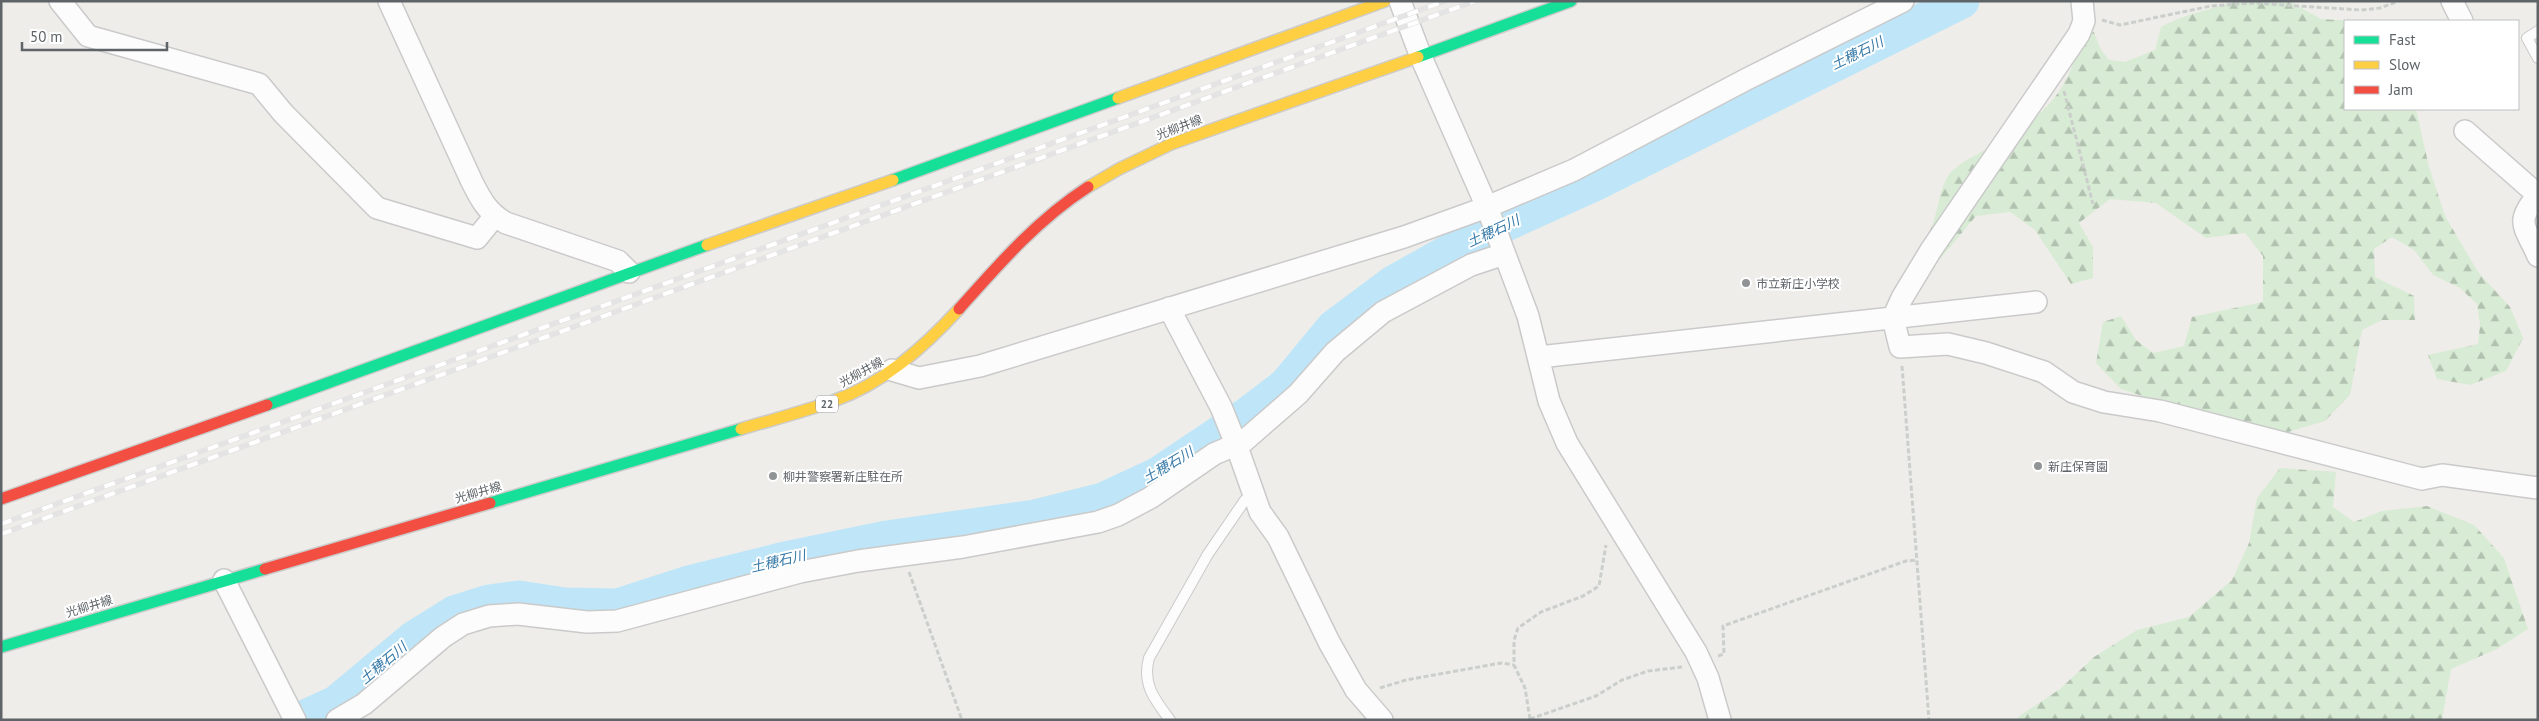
<svg xmlns="http://www.w3.org/2000/svg" width="2539" height="721" font-family="'PT Sans','Noto Sans JP',sans-serif">
	<style>
		.forest { fill: url(#forest-firs) }
		.lines { fill: none; stroke-linecap: round; stroke-linejoin: round }
		.river { stroke: #bee6f8; stroke-width: 35 }
		.lane-casing { stroke: #cacaca; stroke-width: 12 }
		.street-casing { stroke: #cacaca; stroke-width: 24 }
		.fast-casing { stroke: #cbcbcb; stroke-width: 14 }
		.slow-casing { stroke: #cbcbcb; stroke-width: 14 }
		.jam-casing { stroke: #cbcbcb; stroke-width: 14 }
		.path { stroke: #cbcfcb; stroke-width: 3; stroke-dasharray: 5 2.5; stroke-linecap: butt }
		.lane { stroke: #fdfcfc; stroke-width: 10 }
		.street { stroke: #fdfcfc; stroke-width: 21 }
		.fast { stroke: #16e098; stroke-width: 11 }
		.slow { stroke: #ffcf43; stroke-width: 11 }
		.jam { stroke: #f24e42; stroke-width: 11 }
		.rail-casing { stroke: #e4e4e4; stroke-width: 5.5 }
		.rail { stroke: #fff; stroke-width: 4; stroke-dasharray: 11; stroke-linecap: butt }
		.poi-dot { fill: #919495; stroke: #fff; stroke-width: 2 }
		.labels { text-anchor: middle; dominant-baseline: central; stroke-width: 4; stroke-linejoin: round; paint-order: stroke }
		.shield { fill: #fff; stroke: #8e9295; stroke-width: 1 }
		.shield-label { font-size: 11px; font-weight: bold; fill: #5e6468 }
		.street-label { font-size: 12px; fill: #5e6468; stroke: #fff }
		.poi-label { font-size: 12px; fill: #5e6468; stroke: #fff; text-anchor: start }
		.water-label { font-size: 14px; font-style: italic; fill: #377aa8; stroke: #fff }
	</style>
	<defs>
		<pattern id="forest-firs" width="22" height="20" patternUnits="userSpaceOnUse" patternTransform="scale(1.25)"><rect width="22" height="20" fill="#d8ebd4"/><path d="M5 1l3.5 6h-7zM16 11l3.5 6h-7z" fill="#b2c2b0"/></pattern>
	</defs>
	<rect width="100%" height="100%" fill="#efede9"/>
	<path class="forest" d="M2235,1H2289L2321,19L2353,21H2345V109H2416L2429,167L2445,216L2478,272L2510,307L2523,338L2506,371L2470,385L2437,379L2428,355L2478,344L2480,325L2477,304L2460,288L2433,275L2414,250L2392,237L2374,249L2375,277L2414,296L2415,320H2382L2362,330L2350,395L2325,421L2288,432L2272,433L2207,417L2121,389L2096,363L2103,322L2121,316L2136,340L2153,353L2184,346L2192,317L2263,302V256L2245,233L2206,238L2156,203L2110,199L2079,223L2093,247V278L2071,284L2035,230L2010,212L1976,216L1940,259L1918,262C1920,245 1927,239 1933,223C1939,207 1940,183 1953,170C1964,160 1980,153 1993,146C2043,117 2070,93 2081,34L2094,32L2100,48L2109,60L2125,62L2155,50L2161,27C2184,14 2210,10 2235,1Z
		M2280,468L2336,472L2333,507L2354,522L2382,511L2427,506L2474,525L2504,558L2528,629L2497,649L2451,669L2442,720H2018V717L2060,689L2094,657L2137,630L2189,617L2232,580L2249,543L2257,498Z"/>
	<g class="lines">
		<path class="river" d="M299,720L336,703L414,638L454,613L489,602L519,598L565,605L618,606L689,583L781,560L887,538L1035,517L1103,500L1157,475L1248,414L1286,385L1334,327L1393,283L1468,241L1594,184L1962,1"/>
		<defs>
			<path id="lane" d="M2538,31L2527,38L2538,58
				M1170,720C1154,699 1142,684 1149,658L1208,554L1245,500L1252,494"/>
			<path id="street" d="M60,1L88,36L259,84L283,113L377,208L477,238L494,217
				M389,1L472,182C481,200 488,213 506,223L618,261L629,272
				M1400,1L1421,57L1487,207L1528,316L1549,401L1567,443L1696,652L1708,678L1720,720
				M2082,1L2084,21L2079,34L1931,250L1902,298L1893,318L1900,347L1948,344L1986,353L2044,372L2073,392L2104,402L2160,411L2422,479L2442,475L2538,488
				M2452,1L2462,21
				M2465,131L2538,195
				M2538,195C2514,223 2525,226 2538,256
				M1169,308L1221,407L1236,444L1260,512L1278,537L1329,642L1356,690L1382,720
				M1539,357L2036,302
				M892,370L919,378L980,366L1404,237L1487,207L1574,170L1747,79L1903,1
				M224,580L295,720
				M337,720L364,704L443,637L463,624L489,616L518,614L587,622L617,621L800,572L858,561L963,547L1098,522L1118,515L1150,498L1214,454L1244,441L1298,394L1335,352L1383,312L1471,265L1504,254"/>
			<path id="fast" d="M1418,57L1571,1
				M893,180L1118,98
				M267,405L707,245
				M490,503L741,429
				M1,647L265,569"/>
			<path id="slow" d="M1118,98L1385,1
				M1088,187L1119,169L1171,144L1418,57
				M707,245L893,180
				M741,429C771,420 803,412 833,401C883,384 924,347 959,309"/>
			<path id="jam" d="M959,309C999,264 1037,220 1088,187
				M1,499L267,405
				M265,569L490,503"/>
		</defs>
		<use href="#lane" class="lane-casing"/>
		<use href="#street" class="street-casing"/>
		<use href="#fast" class="fast-casing"/>
		<use href="#slow" class="slow-casing"/>
		<use href="#jam" class="jam-casing"/>
		<path class="path" d="M2102,20L2120,25L2211,6L2252,3L2361,10L2380,8L2399,1
			M2064,91L2093,204
			M1902,366L1929,720
			M909,572L962,720
			M1718,656L1724,654L1723,626L1906,561L1917,560
			M1380,688L1406,680L1501,663L1514,665
			M1530,719L1596,696L1622,680L1648,671L1682,667
			M1530,719L1525,688L1514,665V640L1518,628L1541,612L1583,596L1599,586L1606,545"/>
		<use href="#lane" class="lane"/>
		<use href="#street" class="street"/>
		<use href="#fast" class="fast"/>
		<use href="#slow" class="slow"/>
		<use href="#jam" class="jam"/>
		<defs>
			<path id="rail" d="M1,524L1445,1
				M1,534L1475,1"/>
		</defs>
		<use href="#rail" class="rail-casing"/>
		<use href="#rail" class="rail"/>
	</g>
	<g class="poi-dot">
		<circle cx="1746" cy="283" r="5"/>
		<circle cx="2038" cy="466" r="5"/>
		<circle cx="773" cy="476" r="5"/>
	</g>
	<g class="labels">
		<rect class="shield" x="816" y="395.5" width="22" height="17" rx="4"/>
		<g class="shield-label">
			<text x="827" y="404">22</text>
		</g>
		<g class="street-label">
			<text transform="translate(1179 127) rotate(-21)">光柳井線</text>
			<text transform="translate(861 372) rotate(-29)">光柳井線</text>
			<text transform="translate(478 492) rotate(-16)">光柳井線</text>
			<text transform="translate(89 606) rotate(-17)">光柳井線</text>
		</g>
		<g class="poi-label">
			<text x="1756" y="283">市立新庄小学校</text>
			<text x="2048" y="466">新庄保育園</text>
			<text x="783" y="476">柳井警察署新庄駐在所</text>
		</g>
		<g class="water-label">
			<text transform="translate(1857 53) rotate(-26)">土穂石川</text>
			<text transform="translate(1493 231) rotate(-25)">土穂石川</text>
			<text transform="translate(1168 465) rotate(-31)">土穂石川</text>
			<text transform="translate(778 561) rotate(-13)">土穂石川</text>
			<text transform="translate(383 663) rotate(-40)">土穂石川</text>
		</g>
	</g>
	<rect width="2539" height="721" fill="none" stroke="#5e6468" stroke-width="5"/>
	<rect x="2344" y="20" width="175" height="90" fill="#ffffff" stroke="#bfc1c3"/>
	<rect x="2354" y="36" width="25" height="8" fill="#16e098" stroke="#bfc1c3"/>
	<text x="2389" y="45" font-size="15" fill="#5e6468">Fast</text>
	<rect x="2354" y="61" width="25" height="8" fill="#ffcf43" stroke="#bfc1c3"/>
	<text x="2389" y="70" font-size="15" fill="#5e6468">Slow</text>
	<rect x="2354" y="86" width="25" height="8" fill="#f24e42" stroke="#bfc1c3"/>
	<text x="2389" y="95" font-size="15" fill="#5e6468">Jam</text>
	<path d="M22 42v8h145v-8" fill="none" stroke="#5e6468" stroke-width="2.5"/>
	<text x="30" y="42" font-size="15" fill="#5e6468" stroke="#ffffff" stroke-width="4" paint-order="stroke">50 m</text>
</svg>
